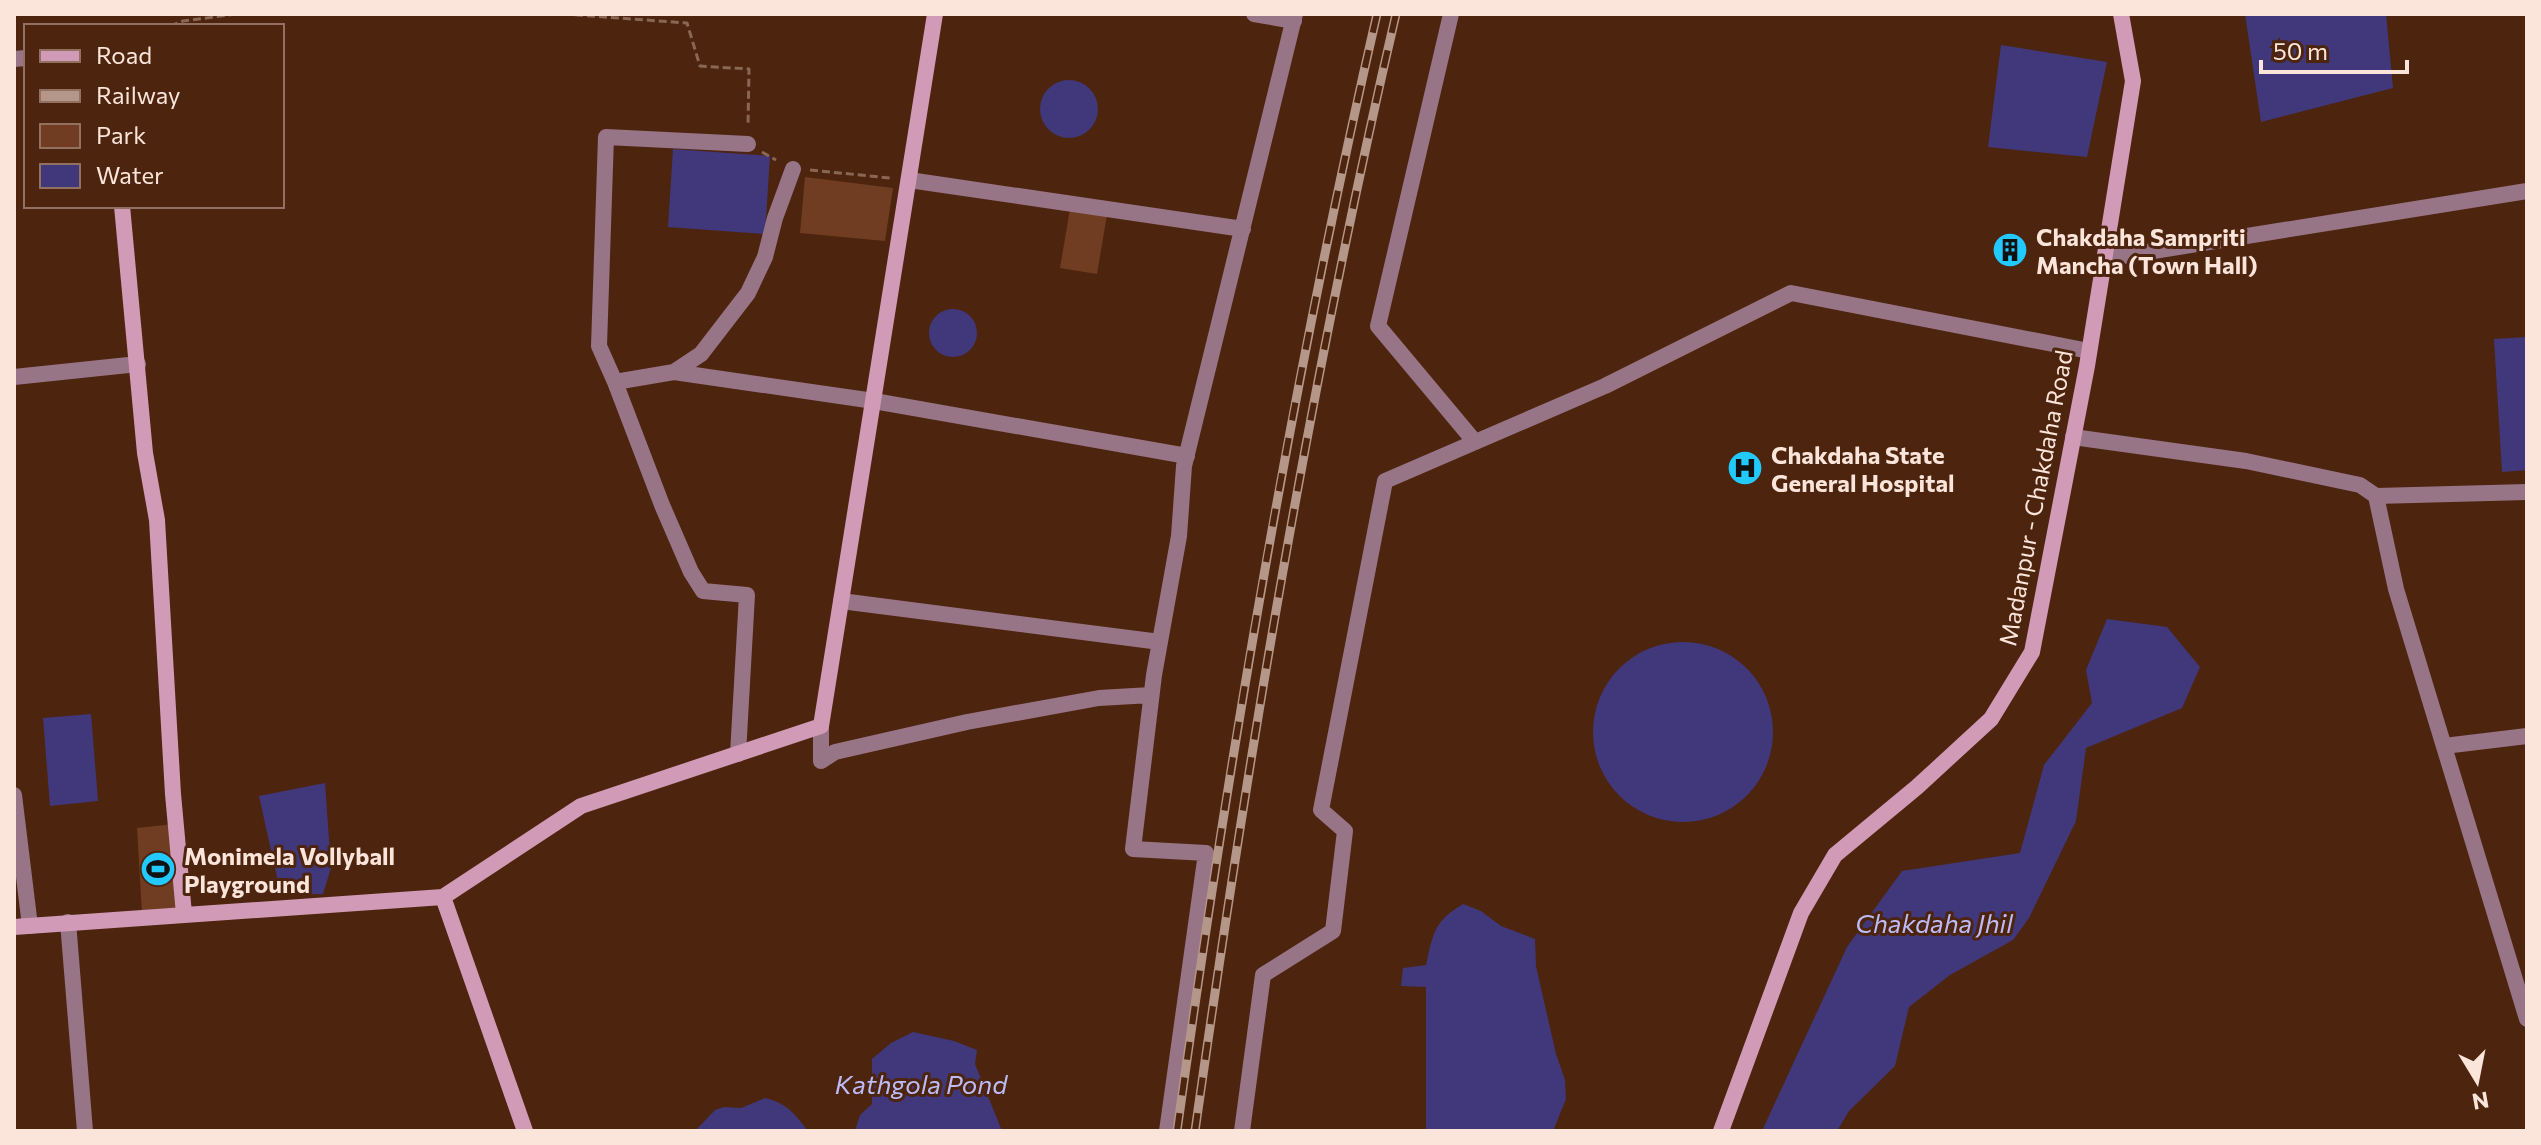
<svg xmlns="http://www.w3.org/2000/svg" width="2541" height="1145" font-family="Commissioner,sans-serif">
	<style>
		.green { fill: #713d22 }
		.water { fill: #41387c }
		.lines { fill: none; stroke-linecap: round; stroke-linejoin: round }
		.path { stroke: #896755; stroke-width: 3; stroke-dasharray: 8 4; stroke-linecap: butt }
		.street { stroke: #977486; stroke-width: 16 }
		.secondary { stroke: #d19ab7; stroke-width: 16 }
		.rail-casing { stroke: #b49788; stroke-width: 9 }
		.rail { stroke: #4d240e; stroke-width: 6; stroke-dasharray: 18; stroke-linecap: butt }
		.labels { text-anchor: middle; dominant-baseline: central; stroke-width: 6; stroke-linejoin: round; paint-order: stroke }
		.poi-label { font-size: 24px; font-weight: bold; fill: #fbe5db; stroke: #4d240e; text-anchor: start }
		.street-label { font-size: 24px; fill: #fbe5db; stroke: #4d240e }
		.water-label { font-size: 26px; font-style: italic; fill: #bdbbf7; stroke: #4d240e }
	</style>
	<rect width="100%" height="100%" fill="#4d240e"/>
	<path class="green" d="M805,177L893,188L885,241L800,233Z
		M1071,203L1108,209L1097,274L1060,268Z
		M174,824L180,911L142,913L137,828Z"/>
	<path class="water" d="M2245,14H2386L2393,88L2261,122Z
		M2001,45L2107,62L2087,157L1988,147Z
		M1040 109a29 29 0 1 1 58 0a29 29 0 1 1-58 0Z
		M673,149L770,156L765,234L668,227Z
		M929 333a24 24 0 1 1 48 0a24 24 0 1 1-48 0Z
		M2527,337V470L2502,472L2494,339Z
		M2107,619L2167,627L2200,667L2182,708L2086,748L2076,821L2029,918L2013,940L1950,975L1909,1007L1895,1066L1849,1111L1837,1131H1762L1847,947L1902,871L2020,853L2044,765L2092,703L2086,670Z
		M1593 732a90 90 0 1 1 180 0a90 90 0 1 1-180 0Z
		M91,714L98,801L50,806L43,718Z
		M325,783L331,868L323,894L281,895L259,796Z
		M1463,904L1481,911L1501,926L1535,939L1536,966L1556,1054L1565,1080L1566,1099L1553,1131H1426V987L1401,986L1403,968L1426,965C1433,934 1434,921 1463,904Z
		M913,1032L954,1041L977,1050L975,1064L1002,1131H855L860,1115L872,1104V1059L891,1043Z
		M765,1098C787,1103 795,1114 808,1131H695L715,1110L724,1107L741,1108Z"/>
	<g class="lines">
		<path class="path" d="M563,14L687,23L700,66L749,69L748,125
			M170,26L183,21L237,14
			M762,152L776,160
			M810,170L890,178"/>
		<path class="street" d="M1254,14L1294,21
			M1451,14L1378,326L1475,442
			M14,59L26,58
			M793,169L775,218L765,257L748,293L701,354L674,372L874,401L1187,456
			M909,180L1243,229
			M2104,259L2527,191
			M14,377L138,364
			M615,382L674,372
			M2073,437L2246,461L2360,485L2376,496L2396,589L2527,1019
			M2376,496L2527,492
			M841,601L1160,642
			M821,726V761L835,752L967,722L1099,698L1151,695
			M2444,746L2527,736
			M738,754L747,595L703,591L691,572L662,505L615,382L599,346L606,137L748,144
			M14,795L30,926
			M68,922L85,1131
			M1167,1131L1206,853L1133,849L1154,675L1179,536L1184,466L1295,14
			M1242,1131L1263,975L1333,931L1345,831L1321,810L1385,481L1605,386L1791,293L2089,351"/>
		<path class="secondary" d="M122,206L145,453L157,520L173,794L184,914
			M443,897L525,1131
			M14,927L443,897L581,806L821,726L935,14
			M1721,1131L1801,913L1835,855L1917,787L1991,719L2032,652L2087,366L2133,81L2121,14"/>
		<defs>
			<path id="rail" d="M1177,1131C1229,756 1292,383 1377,14
				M1195,1131C1248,756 1310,383 1396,14"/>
		</defs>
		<use href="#rail" class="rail-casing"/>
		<use href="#rail" class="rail"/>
	</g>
	<defs>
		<symbol id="building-disc" viewBox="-11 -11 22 22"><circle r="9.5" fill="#22c9fe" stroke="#4d240e"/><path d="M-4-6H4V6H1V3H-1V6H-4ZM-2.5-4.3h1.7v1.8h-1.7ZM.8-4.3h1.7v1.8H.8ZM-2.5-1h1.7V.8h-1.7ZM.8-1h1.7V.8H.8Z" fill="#111"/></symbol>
		<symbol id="hospital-disc" viewBox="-11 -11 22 22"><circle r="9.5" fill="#22c9fe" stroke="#4d240e"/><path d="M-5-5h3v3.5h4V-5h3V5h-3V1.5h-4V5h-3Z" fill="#111"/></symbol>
		<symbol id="stadium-disc" viewBox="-11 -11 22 22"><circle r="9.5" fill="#22c9fe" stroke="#4d240e"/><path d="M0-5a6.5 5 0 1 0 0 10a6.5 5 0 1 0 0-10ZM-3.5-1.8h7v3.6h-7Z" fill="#111"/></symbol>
	</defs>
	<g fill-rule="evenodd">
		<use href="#building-disc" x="1990" y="230" width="40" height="40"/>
		<use href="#hospital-disc" x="1725" y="448" width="40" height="40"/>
		<use href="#stadium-disc" x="138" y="849" width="40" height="40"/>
	</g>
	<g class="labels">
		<g class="poi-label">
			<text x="2036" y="236">Chakdaha Sampriti<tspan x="2036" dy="28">Mancha (Town Hall)</tspan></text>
			<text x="1771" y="454">Chakdaha State<tspan x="1771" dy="28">General Hospital</tspan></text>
			<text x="184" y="855">Monimela Vollyball<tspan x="184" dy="28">Playground</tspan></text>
		</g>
		<g class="street-label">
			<text transform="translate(2035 498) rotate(-79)">Madanpur - Chakdaha Road</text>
		</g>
		<g class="water-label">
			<text x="1934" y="922">Chakdaha Jhil</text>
			<text x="921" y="1083">Kathgola Pond</text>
		</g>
	</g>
	<rect width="2541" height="1145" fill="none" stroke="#fbe5db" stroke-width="32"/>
	<rect x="24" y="24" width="260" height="184" fill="#4d240e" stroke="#937160" stroke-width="2"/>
	<rect x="40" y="50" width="40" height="12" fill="#d19ab7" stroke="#937160" stroke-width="2"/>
	<text x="96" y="64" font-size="24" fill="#fbe5db">Road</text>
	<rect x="40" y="90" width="40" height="12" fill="#b49788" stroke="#937160" stroke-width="2"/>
	<text x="96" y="104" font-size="24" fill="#fbe5db">Railway</text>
	<rect x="40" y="124" width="40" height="24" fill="#713d22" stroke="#937160" stroke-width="2"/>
	<text x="96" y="144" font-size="24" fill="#fbe5db">Park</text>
	<rect x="40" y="164" width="40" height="24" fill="#41387c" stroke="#937160" stroke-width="2"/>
	<text x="96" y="184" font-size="24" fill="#fbe5db">Water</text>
	<g transform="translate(2477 1081) rotate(170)" stroke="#4d240e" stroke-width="6" paint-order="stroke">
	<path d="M0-6L14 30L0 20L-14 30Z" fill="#fbe5db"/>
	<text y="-12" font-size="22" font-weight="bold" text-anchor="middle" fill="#fbe5db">N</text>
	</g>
	<path d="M2261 60v12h146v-12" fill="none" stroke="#fbe5db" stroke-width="4"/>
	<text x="2273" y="60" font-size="24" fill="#fbe5db" stroke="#4d240e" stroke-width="6" paint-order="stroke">50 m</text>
</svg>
